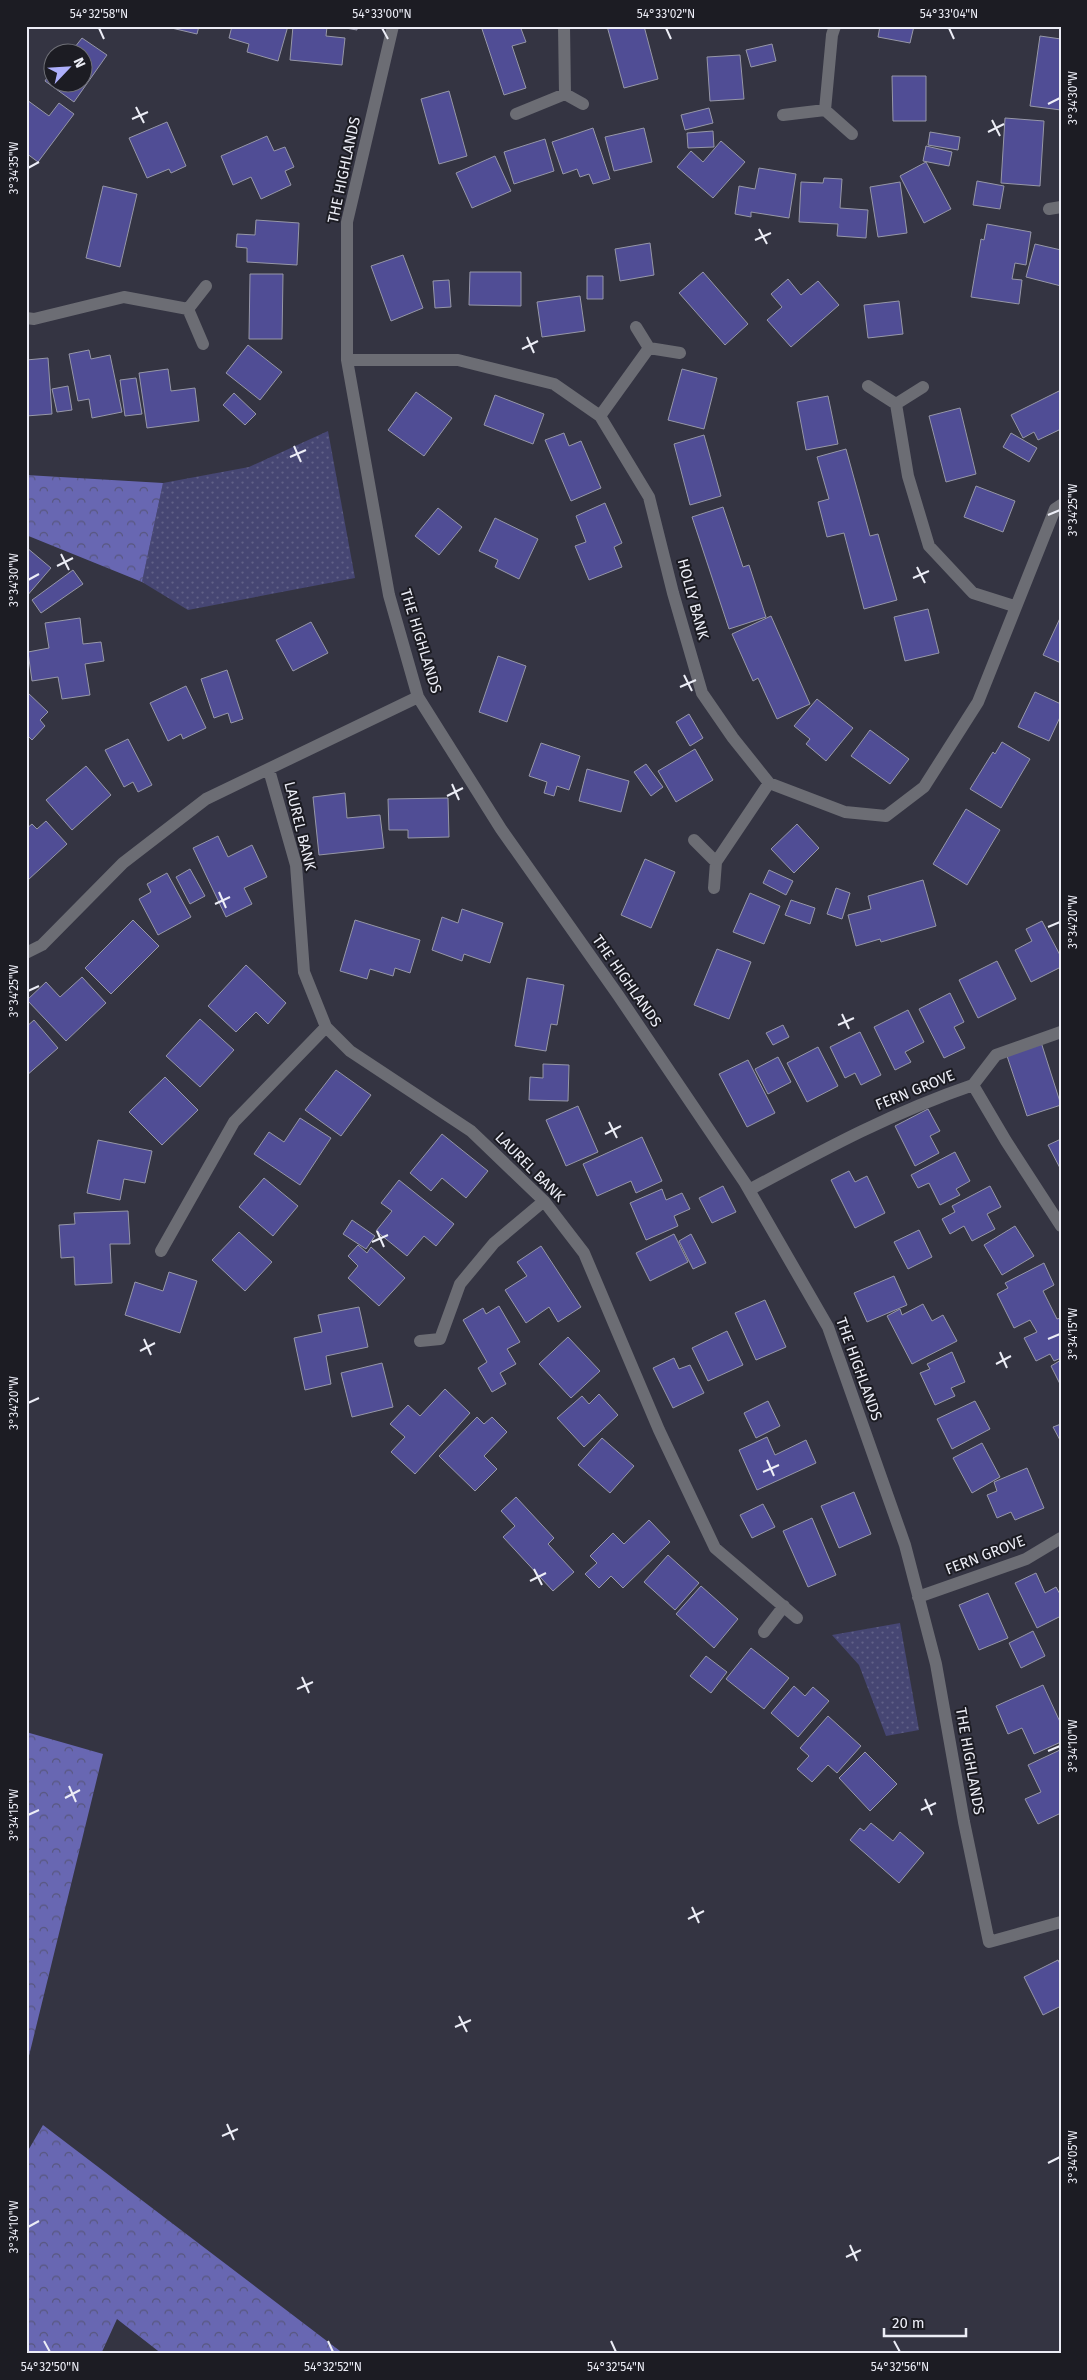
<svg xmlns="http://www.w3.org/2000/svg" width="1087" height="2380" font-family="'Fira Sans',sans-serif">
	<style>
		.grass { fill: url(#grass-dots) }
		.forest { fill: url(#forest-crowns) }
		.building { fill: #504d95; stroke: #9697a7 }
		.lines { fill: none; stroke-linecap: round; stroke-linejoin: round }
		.street { stroke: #6c6d74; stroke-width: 12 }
		.ticks { fill: none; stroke: #ecedf6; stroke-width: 2 }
		.labels { text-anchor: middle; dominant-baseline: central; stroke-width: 4; stroke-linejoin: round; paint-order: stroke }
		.street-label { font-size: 15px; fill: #ecedf6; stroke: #1c1c23 }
		.neatline { fill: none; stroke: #ecedf6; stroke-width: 2 }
		.ticks-label { font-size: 12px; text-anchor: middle; fill: #ecedf6 }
	</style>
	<defs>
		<pattern id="grass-dots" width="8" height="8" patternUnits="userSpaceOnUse" patternTransform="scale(1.25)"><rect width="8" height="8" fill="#464673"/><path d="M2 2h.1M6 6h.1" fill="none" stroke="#616188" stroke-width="1.8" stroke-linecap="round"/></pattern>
		<pattern id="forest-crowns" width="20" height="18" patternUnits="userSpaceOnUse" patternTransform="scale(1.25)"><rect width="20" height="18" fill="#6867b2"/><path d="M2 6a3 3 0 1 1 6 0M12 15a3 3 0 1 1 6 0" fill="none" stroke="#58577e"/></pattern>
	</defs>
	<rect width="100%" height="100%" fill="#343442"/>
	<path class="grass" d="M328,431L355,578L188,610L142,582L163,483L249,467Z
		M900,1623L919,1730L886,1736L859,1665L832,1635Z"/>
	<path class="forest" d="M26,475L163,483L142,582L26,535Z
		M26,1732L103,1754L26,2068Z
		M43,2125L344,2354H162L117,2319L101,2354H26V2154Z"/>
	<path class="building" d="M163,26H199L197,34Z
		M232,26H288L278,61L247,52L249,44L229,38Z
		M293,26L327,27L326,36L345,38L342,65L290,60Z
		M334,26H357V30Z
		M481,26H520L526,42L512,46L526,88L504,95Z
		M607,26H644L658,79L624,88Z
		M880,26H914L910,43L878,37Z
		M1040,36L1061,39V110L1030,106Z
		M82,38L107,55L74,102L45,81L52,70V82H82V52H71Z
		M772,44L776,61L751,67L746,50Z
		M740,55L744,99L710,101L707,57Z
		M892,76H926V121H893Z
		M449,91L467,156L439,164L421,99Z
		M27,100L49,116L59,103L74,114L38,162L26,153Z
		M709,108L713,123L685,130L681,115Z
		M1005,118L1044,121L1040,186L1001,183Z
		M167,122L186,166L171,173L169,169L147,178L129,138Z
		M593,128L610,179L593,184L589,174L580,177L577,169L563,174L552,142Z
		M644,128L652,162L614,171L605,137Z
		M713,131L714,147L688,148L687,133Z
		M930,132L960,137L958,150L928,145Z
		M267,136L274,151L285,147L294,167L285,171L291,185L261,199L251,177L233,185L221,156Z
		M545,139L554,171L514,184L504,152Z
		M721,141L745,162L713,198L677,167L691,151L703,162Z
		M926,146L952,152L949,166L923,161Z
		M495,156L511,191L472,208L456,173Z
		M926,162L951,209L924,223L900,176Z
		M759,168L796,174L789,218L751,212V217L735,214L739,186L755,189Z
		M824,178L842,179L840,208L868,210L866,238L837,236L838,224L799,222L801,182L823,183Z
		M977,181L1004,186L1000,209L973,205Z
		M900,182L907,233L878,237L870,187Z
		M103,186L137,194L120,267L86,258Z
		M256,220L299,223L297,265L247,262V248L236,247L237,234L255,235Z
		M987,224L1031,232L1026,265L1015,263L1012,279L1022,280L1019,304L971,297L981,239L984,240Z
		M650,243L654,275L620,281L615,249Z
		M1035,244L1061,250V286L1026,277Z
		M403,255L423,308L391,321L371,266Z
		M470,272H521V306L469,305Z
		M703,272L748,324L725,345L679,293Z
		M250,274H283L282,339H249Z
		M587,276H603V299H587Z
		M788,279L801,295L818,281L839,305L791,347L767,320L782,307L771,294Z
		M449,280L451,307L435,308L433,281Z
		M580,296L585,331L542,337L537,302Z
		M899,301L903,334L868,338L864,305Z
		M248,345L282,372L260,400L226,373Z
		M89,350L91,359L110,355L122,412L92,418L89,399L78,401L69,354Z
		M48,358L52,414L26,416V360Z
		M168,369L171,391L195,388L199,421L147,428L139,373Z
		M682,369L717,378L704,429L668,420Z
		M136,378L142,414L125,416L120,380Z
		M68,386L72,410L57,412L52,389Z
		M1061,390V429L1038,440L1034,432L1023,438L1011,415Z
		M416,392L452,418L424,456L388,430Z
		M234,393L256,414L245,425L223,405Z
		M495,395L544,414L533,444L484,425Z
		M828,396L838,444L806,450L797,402Z
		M960,408L976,474L946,482L929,416Z
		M564,433L569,446L581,441L601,488L571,501L545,440Z
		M1011,433L1037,448L1029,462L1003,447Z
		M704,435L721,496L690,505L674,444Z
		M846,449L870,536L878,534L897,600L864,609L844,533L827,537L818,502L829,499L817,457Z
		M976,486L1015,501L1003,532L964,517Z
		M605,503L622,543L614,547L622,567L589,580L575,546L586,542L576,516Z
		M723,507L743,567L749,565L766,617L729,629L692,517Z
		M438,508L462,527L439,555L415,536Z
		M495,518L538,539L519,579L495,567L498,560L479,551Z
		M26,547L51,568L26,597Z
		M73,570L83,584L41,613L32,600Z
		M928,609L939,653L905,661L894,617Z
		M771,616L810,704L777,719L758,678L753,681L732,634Z
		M1061,616V663L1043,655Z
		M80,618L83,644L101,642L104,661L85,664L90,695L62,699L58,677L32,681L28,652L49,648L45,623Z
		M311,622L328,653L293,671L276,640Z
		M498,656L526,666L507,722L479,712Z
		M227,670L243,719L231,723L228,713L214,718L201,679Z
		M186,686L206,728L183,739L181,734L168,741L150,703Z
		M27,692L48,712L40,720L45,726L32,740L26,734Z
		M1035,692L1061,704V715L1049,741L1018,727Z
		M817,699L853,728L826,761L806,744L810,739L794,726Z
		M689,714L703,738L690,746L676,722Z
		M870,730L909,759L890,784L851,756Z
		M128,739L152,785L138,792L133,782L124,787L105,750Z
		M1002,742L1030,759L1001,808L970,789L993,752L995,754Z
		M541,743L580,756L569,790L557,786L554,796L544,793L547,782L529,776Z
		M695,749L713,780L676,802L658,771Z
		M646,764L663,787L651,796L634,772Z
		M86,766L111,795L72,830L46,800Z
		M587,769L629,781L621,812L579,801Z
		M345,793L347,818L380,815L384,848L319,855L313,797Z
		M448,798L449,837L408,838V830H389L388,799Z
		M966,809L1000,830L967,885L933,864Z
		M46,821L67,844L28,880L26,877V829L32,824L37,829Z
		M797,824L819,848L794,873L771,849Z
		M218,836L228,857L252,845L267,877L244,888L252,904L226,917L193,848Z
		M645,859L675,872L651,928L621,915Z
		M190,869L205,896L190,904L176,877Z
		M769,870L793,881L786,895L763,883Z
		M167,873L191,917L158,935L139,899L151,892L147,884Z
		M923,880L936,926L881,942L880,939L856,946L848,915L871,909L868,896Z
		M836,888L850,893L842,919L827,914Z
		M750,893L780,906L764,944L733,932Z
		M791,900L815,908L810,924L785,915Z
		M462,909L503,923L490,963L464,954L462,961L432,950L442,917L458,923Z
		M133,920L159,946L111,994L85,968Z
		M355,920L420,940L410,973L395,968L393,976L370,969L367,979L340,971Z
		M1042,921L1061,957V967L1031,982L1015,950L1032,941L1026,929Z
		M717,949L751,962L729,1019L694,1005Z
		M997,961L1016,999L978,1018L959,980Z
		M246,965L286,1003L268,1024L256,1012L236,1032L208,1006Z
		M82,977L106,1003L66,1041L27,1000L46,982L60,997Z
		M527,978L564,985L557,1025L551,1024L546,1051L515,1046Z
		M950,993L964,1022L954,1027L965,1048L944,1058L919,1009Z
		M908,1010L924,1042L905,1052L911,1062L895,1070L874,1027Z
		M200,1019L234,1050L200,1087L166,1056Z
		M34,1020L58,1048L26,1076V1027Z
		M783,1025L789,1037L773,1045L766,1033Z
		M860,1032L881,1075L861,1085L855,1073L845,1078L830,1047Z
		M1041,1042L1061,1105L1027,1116L1006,1053Z
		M818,1047L838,1086L807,1102L787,1063Z
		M778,1057L791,1082L768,1094L755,1069Z
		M748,1060L775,1113L747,1127L719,1074Z
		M543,1064L569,1065L568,1101L529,1100L530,1077L543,1078Z
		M336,1070L371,1095L341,1136L305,1110Z
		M165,1077L198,1110L162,1145L129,1112Z
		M578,1106L598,1152L566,1166L546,1120Z
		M928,1109L940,1131L930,1136L939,1153L915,1166L895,1126Z
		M300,1118L331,1138L300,1185L254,1154L269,1132L284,1142Z
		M442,1134L488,1171L466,1198L442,1178L431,1191L410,1173Z
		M642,1137L662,1181L636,1193L631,1181L597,1196L583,1164Z
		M1061,1139V1170L1048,1145Z
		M98,1140L152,1151L145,1183L124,1179L120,1200L87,1193Z
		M955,1152L970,1181L956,1189L960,1195L940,1205L929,1183L918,1188L911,1175Z
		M849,1171L855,1182L867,1176L885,1213L855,1228L831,1180Z
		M264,1178L298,1206L273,1236L239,1207Z
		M399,1180L454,1224L436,1246L424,1236L407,1256L376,1231L392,1211L381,1203Z
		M723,1186L736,1212L712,1223L699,1198Z
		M990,1186L1001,1207L987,1214L995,1229L972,1241L964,1226L950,1234L942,1219L955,1212L952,1206Z
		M662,1189L666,1200L682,1193L690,1209L674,1216L678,1226L646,1240L630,1203Z
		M128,1211L130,1244H110L112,1283L75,1285L74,1257L61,1258L59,1225L75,1224L74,1213Z
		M352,1220L375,1236L366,1249L343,1234Z
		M1015,1226L1034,1256L1002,1275L984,1245Z
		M919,1230L932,1257L908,1269L894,1242Z
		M239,1232L272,1262L245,1291L212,1260Z
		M674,1234L688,1262L650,1281L636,1253Z
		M691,1234L706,1263L693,1269L679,1241Z
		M358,1245L367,1253L371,1247L405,1278L379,1306L348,1278L358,1266L348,1256Z
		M541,1246L581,1307L558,1322L549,1307L526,1323L505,1290L527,1276L517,1262Z
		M1044,1263L1054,1285L1043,1291L1057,1319L1061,1318V1358L1054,1361L1050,1354L1036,1361L1024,1338L1037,1332L1030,1320L1014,1328L997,1294L1008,1288L1005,1283Z
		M169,1272L197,1281L180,1333L125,1315L135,1282L163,1291Z
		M894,1276L907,1305L867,1322L854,1293Z
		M765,1300L786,1347L756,1360L735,1313Z
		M923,1304L932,1321L943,1315L957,1341L912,1364L887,1316L900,1309L902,1315Z
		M499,1306L520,1342L507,1349L516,1364L500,1373L506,1384L492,1392L478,1368L487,1362L463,1320L483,1308L486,1314Z
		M359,1307L368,1347L326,1356L331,1384L305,1390L294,1338L322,1332L318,1315Z
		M727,1331L743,1365L708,1381L692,1348Z
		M568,1337L600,1371L571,1398L539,1364Z
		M952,1352L965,1382L951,1388L955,1396L935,1405L920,1373L930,1369L927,1364Z
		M674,1358L679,1369L690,1365L704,1393L673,1408L653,1368Z
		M1061,1360V1386L1051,1366Z
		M382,1363L393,1407L352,1417L341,1373Z
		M445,1389L470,1413L415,1474L391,1452L405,1437L390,1424L408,1405L420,1416Z
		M599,1394L618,1415L584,1447L557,1418L582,1396L589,1404Z
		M768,1401L780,1426L756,1438L744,1413Z
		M975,1401L990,1429L952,1449L937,1419Z
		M477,1417L484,1424L492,1417L507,1432L484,1456L497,1469L475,1491L439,1456Z
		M1061,1424V1442L1053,1427Z
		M767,1437L775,1455L806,1440L816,1463L757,1490L739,1450Z
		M602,1438L634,1466L610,1493L578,1465Z
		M982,1443L1000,1477L972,1493L953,1458Z
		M1027,1468L1044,1508L1015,1520L1011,1512L997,1518L987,1495L997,1491L994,1482Z
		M854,1492L871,1534L839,1548L821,1506Z
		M516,1497L554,1538L548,1544L574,1572L553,1591L503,1537L515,1526L501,1511Z
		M763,1504L775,1527L752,1538L740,1515Z
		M812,1518L836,1575L808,1587L783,1531Z
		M649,1520L670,1542L623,1588L611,1576L599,1588L585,1574L597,1563L590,1556L613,1533L624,1544Z
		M668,1555L699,1583L675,1610L644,1582Z
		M1036,1573L1045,1593L1056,1587L1061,1596V1616L1037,1628L1015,1583Z
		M701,1586L738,1619L714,1648L676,1614Z
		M988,1593L1008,1638L979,1650L959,1605Z
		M1033,1631L1045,1656L1021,1668L1009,1643Z
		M751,1648L789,1678L764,1709L726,1679Z
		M706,1656L727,1672L711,1693L690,1676Z
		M1043,1685L1061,1724V1742L1034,1754L1022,1728L1008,1734L996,1706Z
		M794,1686L805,1696L813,1687L829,1701L798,1737L771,1713Z
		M828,1716L861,1746L837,1773L828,1765L812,1782L797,1769L809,1756L800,1748Z
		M1060,1750L1061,1813L1038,1824L1025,1799L1041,1792L1028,1765Z
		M865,1752L897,1784L870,1811L839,1778Z
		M871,1823L893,1841L900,1832L924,1853L899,1883L850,1840L860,1828L864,1831Z
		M1058,1960L1061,1966V2006L1043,2015L1024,1977Z"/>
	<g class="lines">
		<path class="street" d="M393,26L347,222V360L389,595L418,697L501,829L618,995L745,1183L828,1327L905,1545L936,1664L964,1822L989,1942L1061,1922
			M564,26L565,94L583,104
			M835,26L832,35L825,110L852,134
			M516,114L565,94
			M783,115L825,110
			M1049,209L1061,207
			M188,309L206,286
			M26,318L34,319L124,297L188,309L203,344
			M636,327L649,348L680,353
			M347,360H458L554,384L600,416L649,497L673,593L702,693L733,738L769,783L845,812L886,816L924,787L978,702L1055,509L1061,505
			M868,386L896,404L908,476L929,546L973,593L1014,606
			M896,404L923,387
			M600,416L649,348
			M269,770L296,865L304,972L326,1027L350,1051L471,1131L544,1201L584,1253L659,1430L715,1548L797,1618
			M694,840L716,862
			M714,888L716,862L769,783
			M26,953L42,945L123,863L206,799L418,697
			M973,1085L1006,1141L1061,1226
			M973,1085L996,1055L1061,1032
			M749,1190C825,1149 891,1113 973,1085
			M161,1251L234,1122L326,1027
			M420,1341L440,1339L460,1284L494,1243L544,1201
			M918,1597L1026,1559L1061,1538
			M764,1632L784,1606"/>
	</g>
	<path class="ticks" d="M99,28L104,39M382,28L388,39M666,28L671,39M949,28L954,39M1048,104L1060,98M136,107L144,123M132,119L148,112M992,120L1000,136M988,132L1004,124M28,168L39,162M759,229L767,244M755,240L771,233M527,337L534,353M522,349L538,341M294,446L301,462M290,457L306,450M1048,515L1060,510M61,554L69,570M57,566L73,558M917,567L925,583M913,578L929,571M28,580L39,574M684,675L692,691M680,687L696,680M452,784L459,800M447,796L463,788M219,892L226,908M215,904L230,897M1048,927L1060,922M28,991L39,986M842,1014L849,1029M838,1025L854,1018M609,1122L617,1138M605,1134L621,1126M377,1231L384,1247M372,1242L388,1235M144,1339L151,1355M1048,1339L1060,1334M140,1351L155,1343M1000,1352L1007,1368M996,1364L1011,1356M28,1403L39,1398M767,1460L774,1476M763,1472L779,1465M534,1569L542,1585M530,1581L546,1573M302,1677L309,1693M297,1689L313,1682M1048,1751L1060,1746M69,1786L76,1802M65,1798L80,1790M925,1799L932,1815M921,1810L936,1803M28,1815L39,1810M692,1907L699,1923M688,1919L704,1911M459,2016L467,2032M455,2027L471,2020M227,2124L234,2140M222,2136L238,2129M1048,2163L1060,2157M28,2227L39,2221M850,2245L857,2261M846,2257L861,2250M44,2341L50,2352M328,2341L333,2352M611,2341L616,2352M894,2341L900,2352"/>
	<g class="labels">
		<g class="street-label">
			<text transform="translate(344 170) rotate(-78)">THE HIGHLANDS</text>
			<text transform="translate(693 599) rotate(75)">HOLLY BANK</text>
			<text transform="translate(421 641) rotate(73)">THE HIGHLANDS</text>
			<text transform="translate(300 826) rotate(76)">LAUREL BANK</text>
			<text transform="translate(627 981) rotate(55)">THE HIGHLANDS</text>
			<text transform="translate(915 1090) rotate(-22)">FERN GROVE</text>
			<text transform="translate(530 1167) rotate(45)">LAUREL BANK</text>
			<text transform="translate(859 1369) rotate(70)">THE HIGHLANDS</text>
			<text transform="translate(985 1555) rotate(-21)">FERN GROVE</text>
			<text transform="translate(970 1761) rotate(80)">THE HIGHLANDS</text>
		</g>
	</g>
	<rect width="1087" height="2380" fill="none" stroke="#1c1c23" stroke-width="55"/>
	<g transform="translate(68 68) rotate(65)"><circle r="24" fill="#1c1c23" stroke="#6f7077"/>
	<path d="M0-4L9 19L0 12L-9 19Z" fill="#adaffb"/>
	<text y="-8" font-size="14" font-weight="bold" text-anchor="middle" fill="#ecedf6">N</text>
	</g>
	<path d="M884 2328v8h82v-8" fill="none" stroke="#ecedf6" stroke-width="2.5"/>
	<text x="892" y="2328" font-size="15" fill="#ecedf6" stroke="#1c1c23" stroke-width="4" paint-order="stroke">20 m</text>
	<rect x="28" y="28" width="1032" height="2324" class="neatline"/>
	<g class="ticks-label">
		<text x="99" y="18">54°32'58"N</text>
		<text x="382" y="18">54°33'00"N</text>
		<text x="666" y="18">54°33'02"N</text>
		<text x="949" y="18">54°33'04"N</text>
		<text transform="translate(1073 98) rotate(-90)" y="4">3°34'30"W</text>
		<text transform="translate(14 168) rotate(-90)" y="4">3°34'35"W</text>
		<text transform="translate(1073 510) rotate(-90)" y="4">3°34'25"W</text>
		<text transform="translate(14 580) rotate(-90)" y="4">3°34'30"W</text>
		<text transform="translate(1073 922) rotate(-90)" y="4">3°34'20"W</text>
		<text transform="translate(14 991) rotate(-90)" y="4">3°34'25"W</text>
		<text transform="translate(1073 1334) rotate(-90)" y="4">3°34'15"W</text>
		<text transform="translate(14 1403) rotate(-90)" y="4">3°34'20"W</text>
		<text transform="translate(1073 1746) rotate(-90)" y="4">3°34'10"W</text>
		<text transform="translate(14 1815) rotate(-90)" y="4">3°34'15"W</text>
		<text transform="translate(1073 2157) rotate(-90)" y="4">3°34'05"W</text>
		<text transform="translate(14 2227) rotate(-90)" y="4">3°34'10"W</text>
		<text x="50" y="2371">54°32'50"N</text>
		<text x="333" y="2371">54°32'52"N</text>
		<text x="616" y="2371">54°32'54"N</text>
		<text x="900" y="2371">54°32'56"N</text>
	</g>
</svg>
